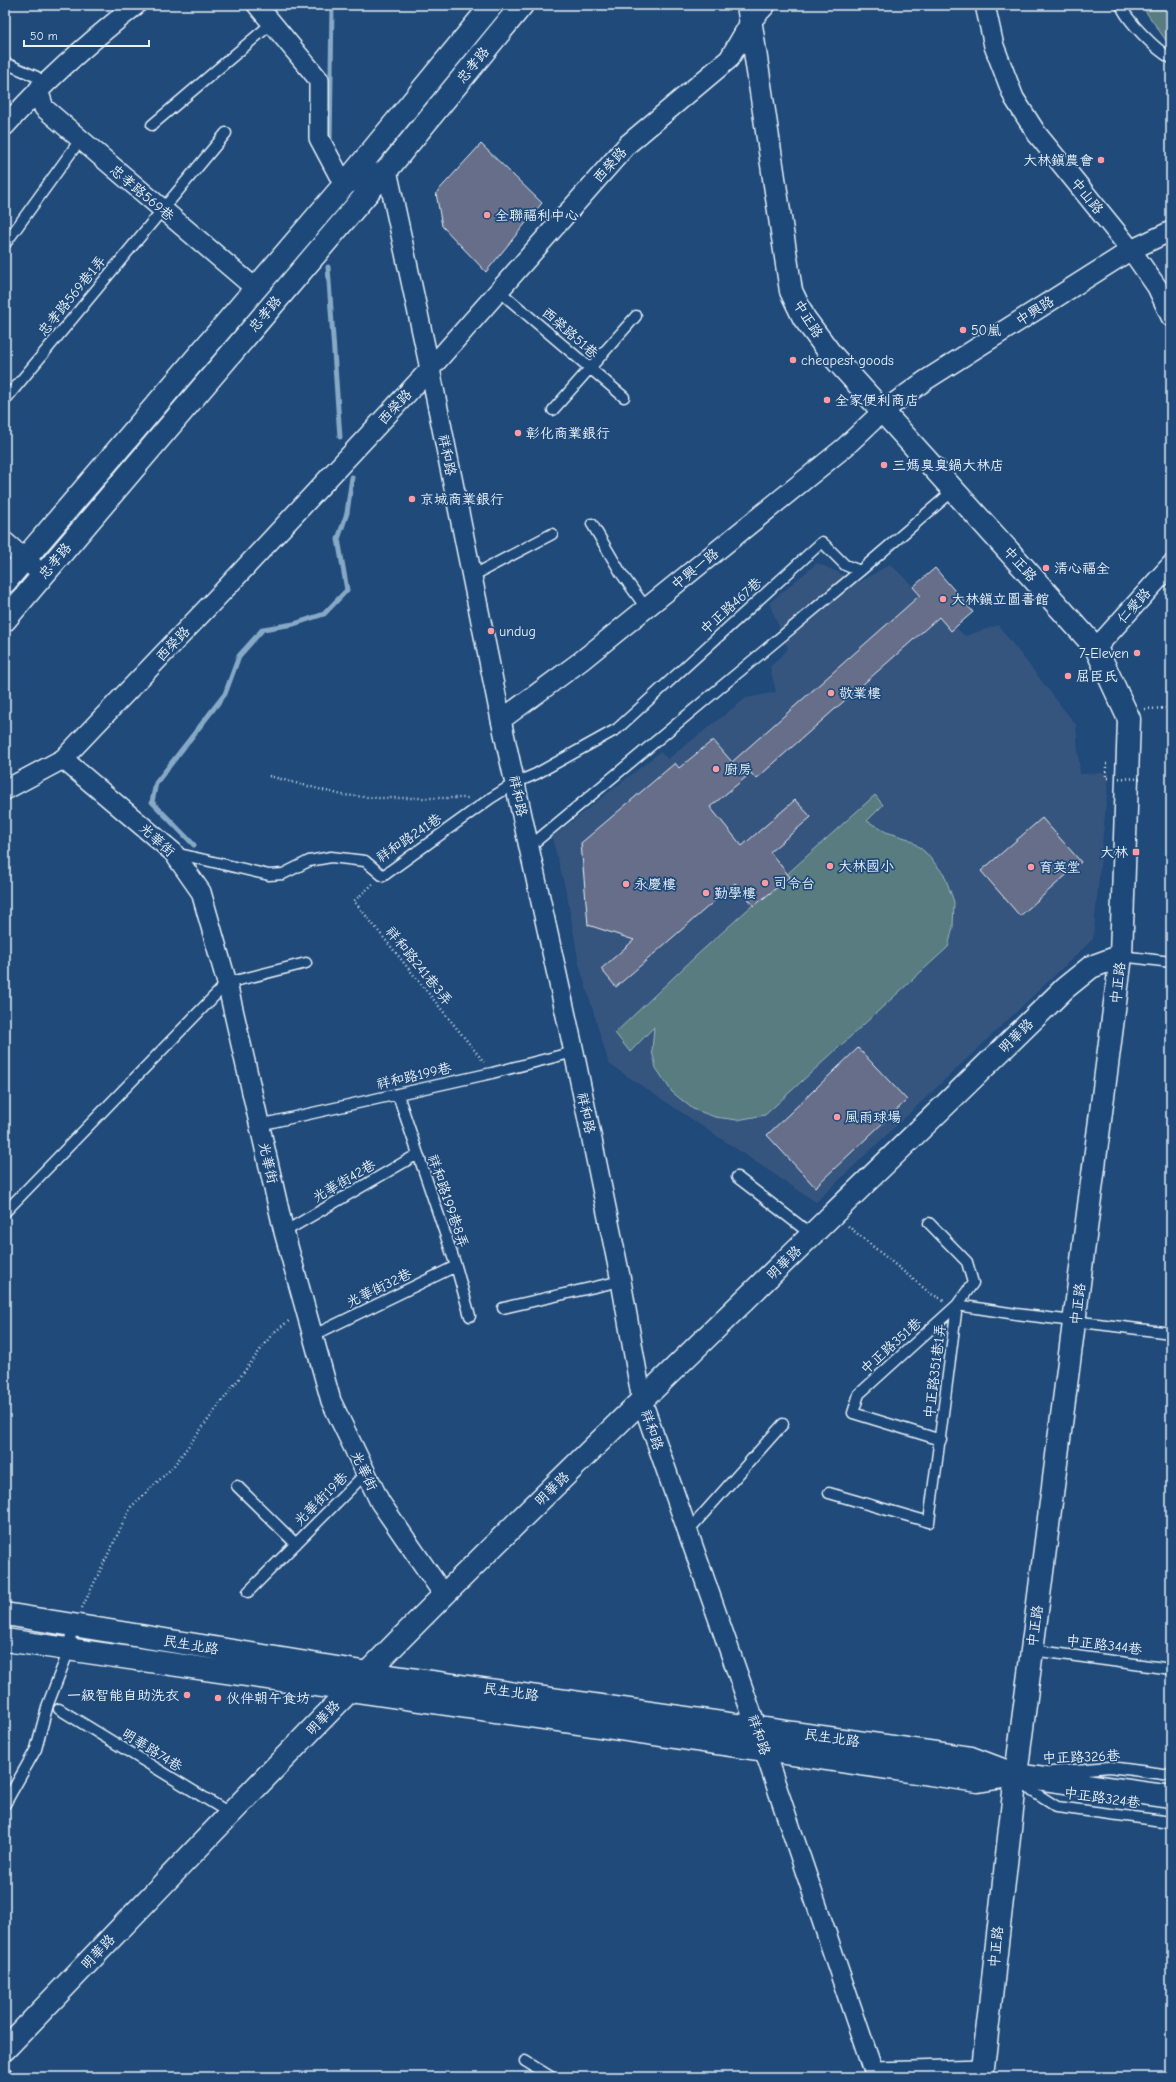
<svg xmlns="http://www.w3.org/2000/svg" width="1176" height="2082" font-family="'Comic Neue','LXGW WenKai TC',sans-serif">
	<style>
		.built { fill: #34557f }
		.green { fill: #587b80; stroke: #a0b6bc }
		.lines { fill: none; stroke-linecap: round; stroke-linejoin: round }
		.stream { stroke: #87a9c6; stroke-width: 5 }
		.building { fill: #666e8a; stroke: #e8f1f8 }
		.service-casing { stroke: #e8f1f8; stroke-width: 13 }
		.minor-casing { stroke: #e8f1f8; stroke-width: 22 }
		.tertiary-casing { stroke: #e8f1f8; stroke-width: 25 }
		.secondary-casing { stroke: #e8f1f8; stroke-width: 25 }
		.primary-casing { stroke: #e8f1f8; stroke-width: 25 }
		.path { stroke: #e8f1f8; stroke-width: 2.5; stroke-dasharray: 1 3; stroke-linecap: butt }
		.service { stroke: #1f4a7a; stroke-width: 10 }
		.minor { stroke: #1f4a7a; stroke-width: 19 }
		.tertiary { stroke: #1f4a7a; stroke-width: 22 }
		.secondary { stroke: #1f4a7a; stroke-width: 22 }
		.primary { stroke: #1f4a7a; stroke-width: 22 }
		.path-bridge { stroke: #e8f1f8; stroke-width: 2.5; stroke-dasharray: 1 3; stroke-linecap: butt }
		.poi-dot { fill: #ff9aa2; stroke: #1f4a7a; stroke-width: 1.5 }
		.labels { text-anchor: middle; dominant-baseline: central; stroke-width: 3.5; stroke-linejoin: round; paint-order: stroke }
		.street-label { font-size: 14px; fill: #e8f1f8; stroke: #1f4a7a }
		.poi-label { font-size: 14px; fill: #e8f1f8; stroke: #1f4a7a; text-anchor: start }
	</style>
	<rect width="100%" height="100%" fill="#1f4a7a"/>
	<filter id="ink" filterUnits="userSpaceOnUse"><feTurbulence type="fractalNoise" baseFrequency=".025" numOctaves="2"/><feDisplacementMap in="SourceGraphic" scale="8" xChannelSelector="R" yChannelSelector="G"/><feConvolveMatrix kernelMatrix="1 2 1 2 8 2 1 2 1" color-interpolation-filters="sRGB"/></filter>
	<g filter="url(#ink)">
		<path class="built" d="M817,563L860,582L890,564L965,636L998,625L1076,725L1080,774L1109,773L1093,939L816,1202L609,1064L579,964L567,895L552,837L660,752L668,759L746,698L776,692L770,667L788,649L769,603Z"/>
		<path class="green" d="M1141,5H1171V46H1170Z
			M875,795L883,805L867,821L886,832L909,839L925,852L944,874L954,902L953,927L948,947L765,1115L737,1120L715,1117L693,1109L672,1092L656,1068L652,1051L654,1027L630,1052L615,1033L696,956Z"/>
		<g class="lines">
			<path class="stream" d="M330,144L332,5
				M328,267L340,437
				M194,845L152,802L156,783L225,694L239,656L263,629L294,624L324,614L347,590L338,539L347,513L352,477"/>
		</g>
		<path class="building" d="M481,144L542,203L486,272L442,226L436,193Z
			M935,568L973,612L951,631L939,617L756,779L751,773L710,807L742,846L795,800L811,817L770,852L790,877L754,906L735,883L616,987L601,969L634,940L588,925L581,843L675,763L679,768L713,740L732,762L920,595L913,587Z
			M1042,818L1081,862L1020,916L981,871Z
			M858,1048L907,1100L815,1187L767,1135Z"/>
		<g class="lines">
			<defs>
				<path id="service" d="M1121,5C1127,21 1156,50 1171,58
					M5,63L37,77L38,90
					M152,125L272,23
					M5,244L80,140
					M498,290L624,397
					M5,400L226,133
					M553,410L636,316
					M592,524L621,573L646,608
					M472,576L552,534
					M529,847L860,571
					M175,853L269,875L283,874L309,861L331,857L365,861L383,876L491,798L515,783L536,774L617,729L822,542L845,565L860,571L954,490
					M1121,956L1171,962
					M398,1095L456,1266L470,1316
					M259,1125L492,1073L574,1052
					M737,1177L812,1235
					M5,1212L227,983L306,963
					M929,1223L967,1262L973,1283L957,1305L859,1394L853,1413L941,1440
					M284,1232L418,1154
					M503,1308L621,1281
					M314,1335L456,1266
					M237,1486L296,1544
					M829,1493L929,1522L957,1305L1016,1314L1171,1333
					M688,1531L783,1424
					M248,1592L365,1474
					M1032,1650L1171,1669
					M59,1709L231,1814
					M1052,1772L1110,1767L1171,1775
					M1020,1779L1032,1791L1057,1807L1171,1822
					M5,1804L36,1749L48,1704L69,1650L72,1626
					M525,2061L551,2077
					M5,2072L9,2077"/>
				<path id="minor" d="M257,5L319,80V138L344,185L387,170L430,369L501,720L574,1052L621,1281L642,1401L756,1726L875,2077
					M985,5L994,46L1014,98L1037,134L1131,250L1157,287L1171,317
					M38,90L44,108L256,289
					M5,126C45,81 89,42 136,5
					M5,542L43,575
					M1096,648L1171,565
					M501,720L581,661L845,447L883,411L926,380L1131,250L1171,231
					M63,759L173,852L201,892L227,983L284,1232L331,1401L380,1502L444,1595
					M5,790L63,759L227,587L430,369L628,144L729,59L751,21L766,5
					M874,2072L983,2069"/>
				<path id="tertiary" d="M748,5L791,291L804,318L830,353L1096,648L1129,719L1121,956L1016,1775L982,2077
					M5,2049C151,1897 296,1743 445,1594C650,1390 859,1190 1065,988L1091,967L1121,956"/>
				<path id="secondary" d="M5,1614L368,1673L971,1758L1016,1775L1171,1797
					M5,1640L978,1781L1015,1775"/>
				<path id="primary" d="M5,582L344,185L492,5
					M5,620L387,170L522,5"/>
			</defs>
			<use href="#service" class="service-casing"/>
			<use href="#minor" class="minor-casing"/>
			<use href="#tertiary" class="tertiary-casing"/>
			<use href="#secondary" class="secondary-casing"/>
			<use href="#primary" class="primary-casing"/>
			<path class="path" d="M1145,709L1171,708
				M269,776L342,795L379,798H469
				M1108,778H1106V764H1108
				M373,884L354,901L484,1062
				M848,1226L931,1294L944,1300
				M82,1608L131,1507L172,1468L273,1333L290,1320"/>
			<use href="#service" class="service"/>
			<use href="#minor" class="minor"/>
			<use href="#tertiary" class="tertiary"/>
			<use href="#secondary" class="secondary"/>
			<use href="#primary" class="primary"/>
			<path class="path-bridge" d="M1115,778L1143,779"/>
		</g>
	</g>
	<g class="poi-dot">
		<circle cx="1101" cy="160" r="4"/>
		<circle cx="487" cy="215" r="4"/>
		<circle cx="963" cy="330" r="4"/>
		<circle cx="793" cy="360" r="4"/>
		<circle cx="827" cy="400" r="4"/>
		<circle cx="518" cy="433" r="4"/>
		<circle cx="884" cy="465" r="4"/>
		<circle cx="412" cy="499" r="4"/>
		<circle cx="1046" cy="568" r="4"/>
		<circle cx="943" cy="599" r="4"/>
		<circle cx="491" cy="631" r="4"/>
		<circle cx="1137" cy="653" r="4"/>
		<circle cx="1068" cy="676" r="4"/>
		<circle cx="831" cy="693" r="4"/>
		<circle cx="716" cy="769" r="4"/>
		<rect x="1132" y="848" width="8" height="8" rx="2"/>
		<circle cx="830" cy="866" r="4"/>
		<circle cx="1031" cy="867" r="4"/>
		<circle cx="765" cy="883" r="4"/>
		<circle cx="626" cy="884" r="4"/>
		<circle cx="706" cy="893" r="4"/>
		<circle cx="837" cy="1117" r="4"/>
		<circle cx="187" cy="1695" r="4"/>
		<circle cx="218" cy="1698" r="4"/>
	</g>
	<g class="labels">
		<g class="street-label">
			<text transform="translate(473 65) rotate(-51)">忠孝路</text>
			<text transform="translate(610 165) rotate(-48)">西榮路</text>
			<text transform="translate(142 193) rotate(40)">忠孝路569巷</text>
			<text transform="translate(1087 196) rotate(51)">中山路</text>
			<text transform="translate(72 296) rotate(-51)">忠孝路569巷1弄</text>
			<text transform="translate(1035 311) rotate(-32)">中興路</text>
			<text transform="translate(265 314) rotate(-50)">忠孝路</text>
			<text transform="translate(808 319) rotate(58)">中正路</text>
			<text transform="translate(570 333) rotate(41)">西榮路51巷</text>
			<text transform="translate(395 407) rotate(-47)">西榮路</text>
			<text transform="translate(447 455) rotate(79)">祥和路</text>
			<text transform="translate(55 561) rotate(-50)">忠孝路</text>
			<text transform="translate(1020 564) rotate(48)">中正路</text>
			<text transform="translate(695 569) rotate(-39)">中興一路</text>
			<text transform="translate(731 606) rotate(-42)">中正路467巷</text>
			<text transform="translate(1134 606) rotate(-48)">仁愛路</text>
			<text transform="translate(173 644) rotate(-46)">西榮路</text>
			<text transform="translate(518 796) rotate(78)">祥和路</text>
			<text transform="translate(409 838) rotate(-34)">祥和路241巷</text>
			<text transform="translate(157 840) rotate(42)">光華街</text>
			<text transform="translate(419 966) rotate(51)">祥和路241巷3弄</text>
			<text transform="translate(1118 983) rotate(-83)">中正路</text>
			<text transform="translate(1016 1036) rotate(-45)">明華路</text>
			<text transform="translate(414 1076) rotate(-13)">祥和路199巷</text>
			<text transform="translate(586 1113) rotate(78)">祥和路</text>
			<text transform="translate(268 1163) rotate(77)">光華街</text>
			<text transform="translate(344 1181) rotate(-30)">光華街42巷</text>
			<text transform="translate(448 1201) rotate(71)">祥和路199巷8弄</text>
			<text transform="translate(784 1263) rotate(-44)">明華路</text>
			<text transform="translate(379 1288) rotate(-26)">光華街32巷</text>
			<text transform="translate(1078 1304) rotate(-83)">中正路</text>
			<text transform="translate(891 1346) rotate(-42)">中正路351巷</text>
			<text transform="translate(935 1371) rotate(-83)">中正路351巷1弄</text>
			<text transform="translate(652 1430) rotate(71)">祥和路</text>
			<text transform="translate(364 1471) rotate(64)">光華街</text>
			<text transform="translate(552 1489) rotate(-44)">明華路</text>
			<text transform="translate(321 1499) rotate(-45)">光華街19巷</text>
			<text transform="translate(1035 1626) rotate(-82)">中正路</text>
			<text transform="translate(191 1645) rotate(9)">民生北路</text>
			<text transform="translate(1104 1645) rotate(7)">中正路344巷</text>
			<text transform="translate(511 1692) rotate(8)">民生北路</text>
			<text transform="translate(323 1718) rotate(-46)">明華路</text>
			<text transform="translate(759 1735) rotate(71)">祥和路</text>
			<text transform="translate(832 1738) rotate(8)">民生北路</text>
			<text transform="translate(152 1750) rotate(32)">明華路74巷</text>
			<text transform="translate(1081 1757) rotate(-2)">中正路326巷</text>
			<text transform="translate(1102 1798) rotate(8)">中正路324巷</text>
			<text transform="translate(996 1947) rotate(-84)">中正路</text>
			<text transform="translate(98 1952) rotate(-46)">明華路</text>
		</g>
		<g class="poi-label">
			<text x="1093" y="160" text-anchor="end">大林鎮農會</text>
			<text x="495" y="215">全聯福利中心</text>
			<text x="971" y="330">50嵐</text>
			<text x="801" y="360">cheapest goods</text>
			<text x="835" y="400">全家便利商店</text>
			<text x="526" y="433">彰化商業銀行</text>
			<text x="892" y="465">三媽臭臭鍋大林店</text>
			<text x="420" y="499">京城商業銀行</text>
			<text x="1054" y="568">清心福全</text>
			<text x="951" y="599">大林鎮立圖書館</text>
			<text x="499" y="631">undug</text>
			<text x="1129" y="653" text-anchor="end">7-Eleven</text>
			<text x="1076" y="676">屈臣氏</text>
			<text x="839" y="693">敬業樓</text>
			<text x="724" y="769">廚房</text>
			<text x="1128" y="852" text-anchor="end">大林</text>
			<text x="838" y="866">大林國小</text>
			<text x="1039" y="867">育英堂</text>
			<text x="773" y="883">司令台</text>
			<text x="634" y="884">永慶樓</text>
			<text x="714" y="893">勤學樓</text>
			<text x="845" y="1117">風雨球場</text>
			<text x="179" y="1695" text-anchor="end">一級智能自助洗衣</text>
			<text x="226" y="1698">伙伴朝午食坊</text>
		</g>
	</g>
	<rect width="1176" height="2082" fill="none" stroke="#1f4a7a" stroke-width="20"/>
	<rect x="10" y="10" width="1156" height="2062" fill="none" stroke="#e8f1f8" stroke-width="1.5" filter="url(#ink)"/>
	<path d="M24 40v6h125v-6" fill="none" stroke="#e8f1f8" stroke-width="2"/>
	<text x="30" y="40" font-size="12" fill="#e8f1f8" stroke="#1f4a7a" stroke-width="3" paint-order="stroke">50 m</text>
</svg>
